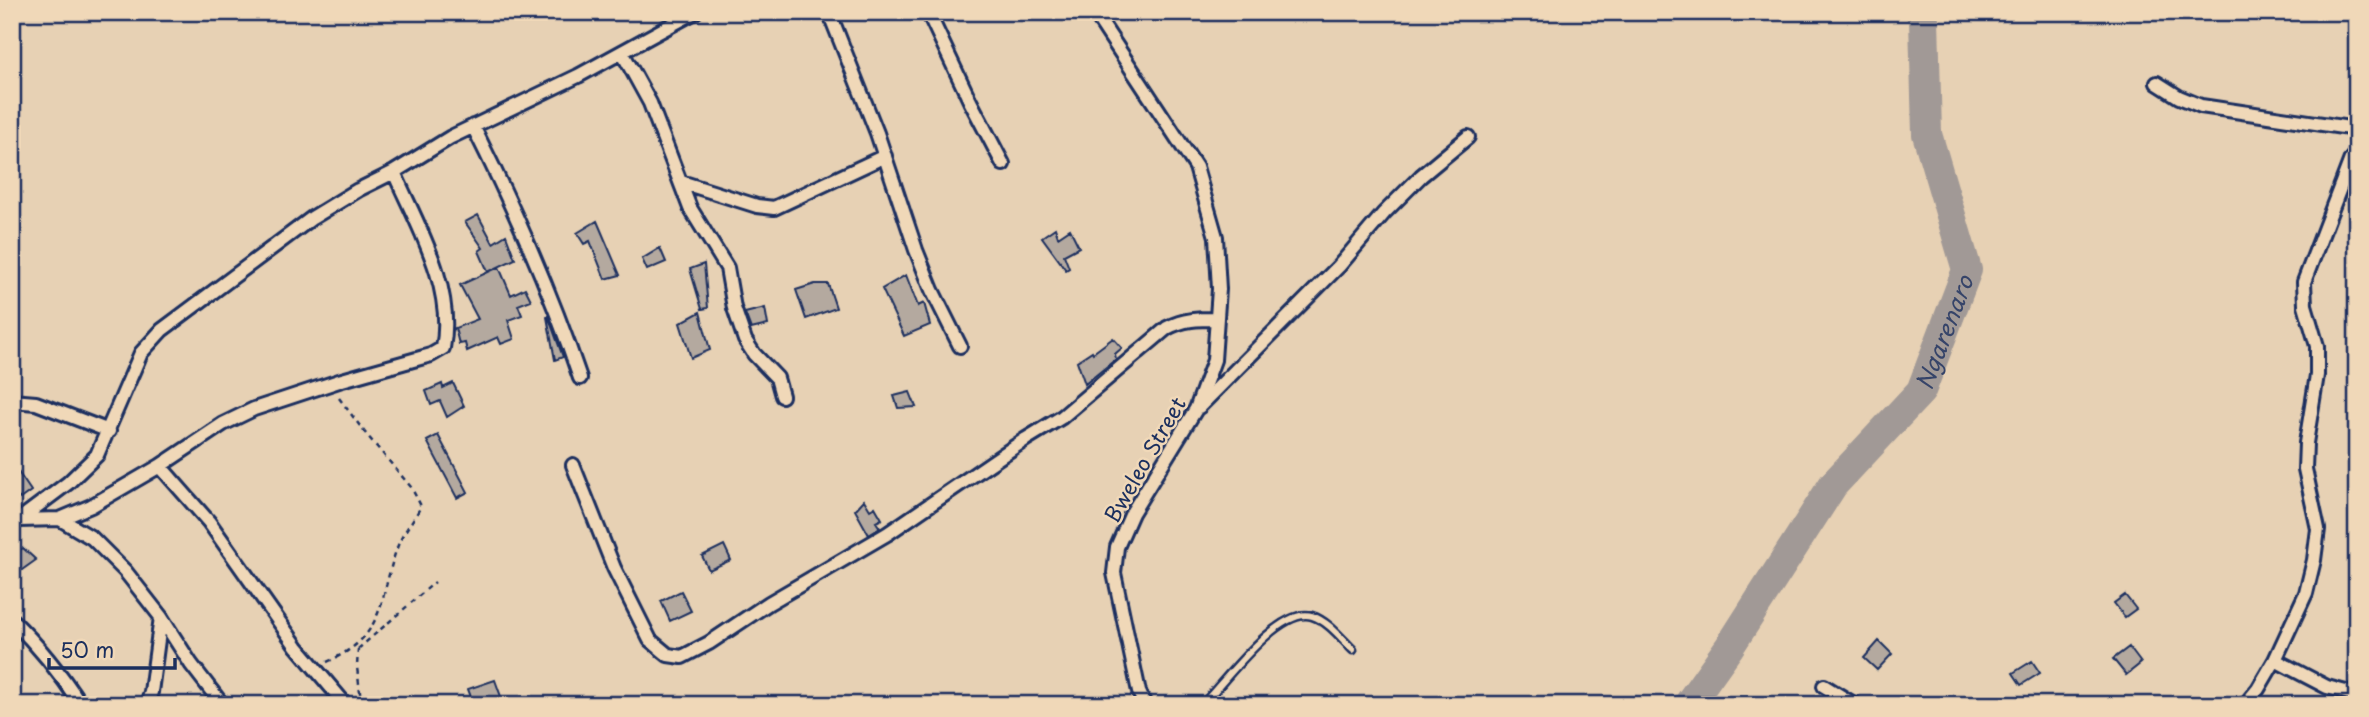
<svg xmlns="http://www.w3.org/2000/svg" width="2369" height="717" font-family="'Playpen Sans',sans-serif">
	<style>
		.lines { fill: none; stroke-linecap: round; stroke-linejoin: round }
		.stream { stroke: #6b6f80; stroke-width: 5 }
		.river { stroke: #a19996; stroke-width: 30 }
		.building { fill: #b4a99f; stroke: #1b2f5e; stroke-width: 2 }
		.lane-casing { stroke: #1b2f5e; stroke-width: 11 }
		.street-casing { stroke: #1b2f5e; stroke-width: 18 }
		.path { stroke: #1b2f5e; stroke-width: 2.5; stroke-dasharray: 5 5; stroke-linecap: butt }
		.lane { stroke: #f0d8b8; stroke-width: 6 }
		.street { stroke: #f0d8b8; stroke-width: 12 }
		.labels { text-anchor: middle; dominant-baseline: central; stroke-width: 5; stroke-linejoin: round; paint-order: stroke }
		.street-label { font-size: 21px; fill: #1b2f5e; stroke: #f0d8b8 }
		.water-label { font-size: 23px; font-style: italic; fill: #364469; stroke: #f0d8b8 }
	</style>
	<rect width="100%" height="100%" fill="#e7d1b4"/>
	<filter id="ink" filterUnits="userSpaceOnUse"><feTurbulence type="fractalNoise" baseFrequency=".0143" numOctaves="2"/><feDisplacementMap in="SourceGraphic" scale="14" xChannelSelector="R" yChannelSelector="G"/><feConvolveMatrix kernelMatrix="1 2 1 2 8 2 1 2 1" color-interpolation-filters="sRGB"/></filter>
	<g filter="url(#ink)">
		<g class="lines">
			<path class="stream" d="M2357,226L2355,247L2357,292"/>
			<path class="river" id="s1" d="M1688,705L1730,646L1833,485L1921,391L1967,270L1927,134L1924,19L1920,12"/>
		</g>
		<path class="building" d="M478,215L493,243L506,235L515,259L488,272L479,251L483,248L465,222Z
			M597,221L620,275L605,279L590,241L584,244L577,233Z
			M1055,228L1058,237L1070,229L1079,247L1064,255L1069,268L1066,270L1042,237Z
			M660,248L666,262L647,270L642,259Z
			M704,264L708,308L702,309L690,269Z
			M499,267L511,295L525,288L531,300L518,305L522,315L508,320L514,339L501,344L498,337L467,351L465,343L459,344L455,328L478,319L460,285Z
			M906,275L918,306L924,303L930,325L904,336L882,289Z
			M815,284H828L836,308L806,319L796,290Z
			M765,308L768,325L751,329L745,313Z
			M700,312L710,350L691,358L680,323Z
			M548,316L563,357L555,360L547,317Z
			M1113,338L1122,348L1115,354L1116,359L1085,384L1077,361L1092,351L1093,353Z
			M453,383L464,406L447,417L440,401L431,405L426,391L442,384L443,388Z
			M910,392L916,407L898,408L894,396Z
			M438,435L468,492L457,498L427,441Z
			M12,463L31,491L20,499L12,491Z
			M864,500L870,510L875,507L882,519L876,522L880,528L869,535L855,510Z
			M724,545L731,560L709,570L702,556Z
			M23,548L36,560L12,577V554Z
			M681,591L691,611L670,621L661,601Z
			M2125,595L2136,609L2125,617L2114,603Z
			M1879,641L1892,654L1877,670L1864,658Z
			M2129,647L2141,663L2126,675L2113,659Z
			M2032,661L2040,673L2021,685L2013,673Z
			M495,680L504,705H474L468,689Z"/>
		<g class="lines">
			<defs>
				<path id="lane" d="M1202,705C1223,684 1279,606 1312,616C1328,621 1341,638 1353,650"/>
				<path id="street" d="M829,12L877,133L916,250L932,290L960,346
					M928,12L970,101L1003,164
					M1094,12L1196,167L1216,237L1219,289L1214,360L1196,409L1132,513L1117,547L1114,573L1139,692L1145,705
					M622,52L650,103L690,208L727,268L734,308L745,340L754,354L777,378L782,396
					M2157,83L2179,97L2201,106L2356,129
					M473,126C514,208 551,292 580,378
					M681,182L757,206L774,208L885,156
					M12,401L36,403L109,431
					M1199,407L1339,266L1384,213L1421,176L1468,137
					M573,465L614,568L650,640L668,655L682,657L709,643L769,603L887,534L1026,439L1062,417L1167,328C1184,319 1198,319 1217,319
					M160,466L209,522L297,647L346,705
					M60,519L92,538L125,571L161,617L191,664L221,703
					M19,520L60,519L91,506L160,466L223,424L254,409L342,380L431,355L443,348C455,287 417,225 394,172
					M12,525L68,483L97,455L141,353L162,330L312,218L358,190L394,172L451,137L578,76L695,12
					M12,620C39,646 61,674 81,705
					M2275,660L2327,687L2357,695
					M1824,686L1855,705
					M147,705L151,692L161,617
					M2245,705L2258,689L2275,660L2306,593L2314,560L2318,529L2305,469L2306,443L2317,375V346L2305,305L2304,282L2351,159L2357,152"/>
			</defs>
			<use href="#lane" class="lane-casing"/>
			<use href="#street" class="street-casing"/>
			<path class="path" d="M358,649L435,582
				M358,649L357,667L361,701
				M327,662C387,635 378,601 397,548C402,533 414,520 421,506L411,487L366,434L339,398"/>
			<use href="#lane" class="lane"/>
			<use href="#street" class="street"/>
		</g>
	</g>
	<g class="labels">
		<g class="street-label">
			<text transform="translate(1144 459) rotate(-60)">Bweleo Street</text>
		</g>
		<g class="water-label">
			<text stroke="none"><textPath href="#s1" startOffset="455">Ngarenaro</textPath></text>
		</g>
	</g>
	<rect width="2369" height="717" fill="none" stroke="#f0d8b8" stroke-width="42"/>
	<rect x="21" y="21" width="2327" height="675" fill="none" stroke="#1b2f5e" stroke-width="2.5" filter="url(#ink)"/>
	<path d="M49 658v10h126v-10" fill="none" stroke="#1b2f5e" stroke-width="3.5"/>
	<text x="60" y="658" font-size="21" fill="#1b2f5e" stroke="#f0d8b8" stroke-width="5" paint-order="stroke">50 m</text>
</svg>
